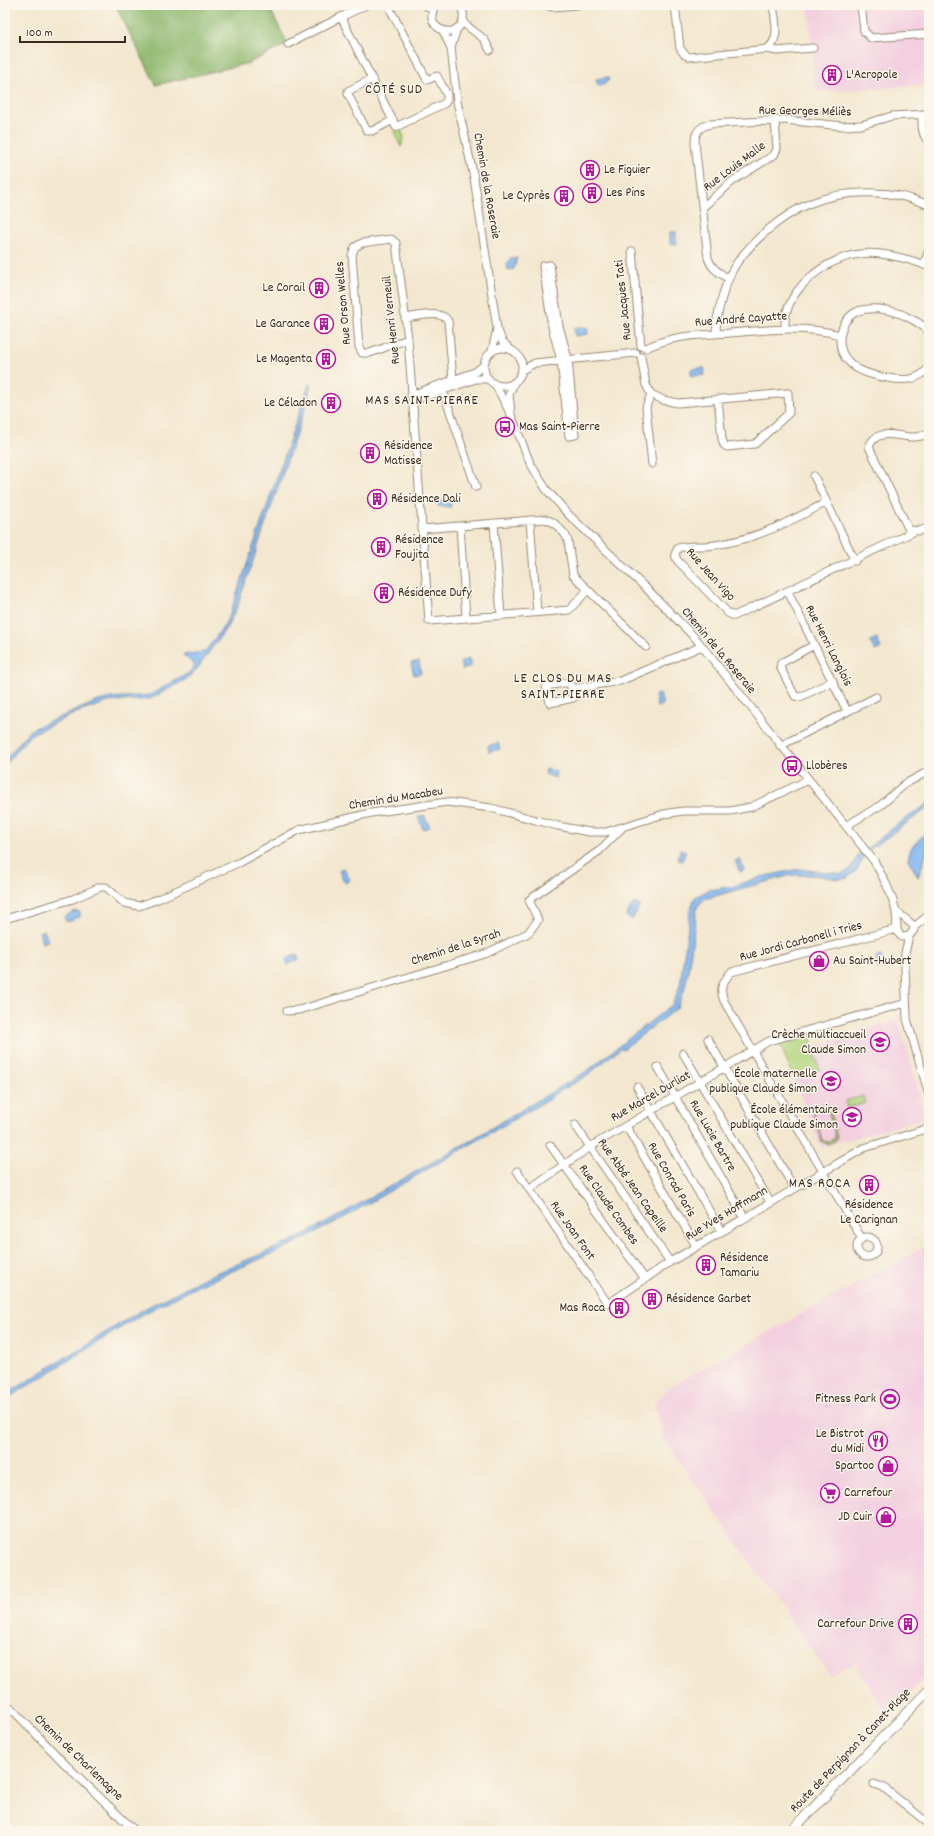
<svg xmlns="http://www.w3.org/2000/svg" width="934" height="1836" font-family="Dekko,sans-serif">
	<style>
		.built { fill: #f3cfdf }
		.green { fill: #b2d67e; stroke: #76804e; fill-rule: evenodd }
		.forest { fill: #8db76d; stroke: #647046 }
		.water { fill: #83b8f1; stroke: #5f7188 }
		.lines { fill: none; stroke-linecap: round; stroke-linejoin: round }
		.minor-casing { stroke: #978876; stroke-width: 9 }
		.major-casing { stroke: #978876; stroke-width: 11 }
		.minor { stroke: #fff; stroke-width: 7 }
		.major { stroke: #fff; stroke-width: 9 }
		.labels { text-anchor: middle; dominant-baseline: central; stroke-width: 3; stroke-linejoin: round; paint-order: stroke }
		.poi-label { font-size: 13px; fill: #3b2a1e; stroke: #fbf7ec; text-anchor: end }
		.street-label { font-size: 13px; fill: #3b2a1e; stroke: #fbf7ec }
		.neighbourhood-label { font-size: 14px; letter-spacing: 1px; fill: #3b2a1e; stroke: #fbf7ec }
	</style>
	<rect width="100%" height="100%" fill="#fbf7ec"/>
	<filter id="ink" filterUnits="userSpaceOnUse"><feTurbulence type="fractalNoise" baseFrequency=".025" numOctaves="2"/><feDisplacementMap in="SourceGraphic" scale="8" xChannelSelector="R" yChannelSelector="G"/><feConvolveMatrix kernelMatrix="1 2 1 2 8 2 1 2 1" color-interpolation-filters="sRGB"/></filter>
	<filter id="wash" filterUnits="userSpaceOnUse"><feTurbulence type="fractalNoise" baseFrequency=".012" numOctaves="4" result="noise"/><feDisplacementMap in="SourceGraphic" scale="16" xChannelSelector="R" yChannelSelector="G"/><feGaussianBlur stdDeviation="0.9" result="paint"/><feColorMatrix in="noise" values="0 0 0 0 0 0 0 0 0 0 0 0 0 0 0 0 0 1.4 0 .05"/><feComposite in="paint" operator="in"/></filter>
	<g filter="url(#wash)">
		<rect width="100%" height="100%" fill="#f3e7cf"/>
		<path class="built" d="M809,5H929V85L815,92Z
			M897,1020L899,1021L926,1118L821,1147L793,1077L820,1070L813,1047L858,1034V1031Z
			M929,1244V1672L889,1717L855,1663L830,1676L665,1441L654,1403L671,1386Z"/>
		<path class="green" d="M400,129L404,137L401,147L394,132Z
			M810,1036L820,1070L793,1077L780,1044Z
			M863,1096L865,1103L847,1108L845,1101Z
			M824,1104L829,1107L837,1137L835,1141L828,1144L822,1142L813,1112L816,1106ZM824,1106L828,1110L835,1136L834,1139L826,1142L822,1140L814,1113L817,1108Z"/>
		<path class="forest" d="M115,5H268L288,44L249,63L156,85Z"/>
		<path class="water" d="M608,77L609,80L603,85L598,86L596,79Z
			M670,232H676V244H670Z
			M517,258L514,269L508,270L507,265L510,259Z
			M587,327L588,334L575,336L574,328Z
			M691,369L704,368L705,369L704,375L691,376Z
			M309,384H311L305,408L237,607L227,627L197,669L185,680L150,699L108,702L76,713L30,735L5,765V760L30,730L98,701L111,698L150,695L189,673L195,665L183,655L202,652L204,653L224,626L230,614Z
			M450,500L451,507L438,506V501Z
			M876,638L881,648L875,651L870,642Z
			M468,659L472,665L463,670L460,663Z
			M419,661L421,673L414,675L411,663Z
			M660,694L663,705L657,707L655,695Z
			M498,743L500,749L489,752L488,746Z
			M546,769L556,771L555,778L545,774Z
			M929,803V807L869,850L868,848L898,824Z
			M424,815L430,827L423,829L418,817Z
			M929,829V846L918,877L908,859L911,848Z
			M680,849L686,851L682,861L678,860Z
			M860,852L864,857L856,871L847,878L839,879L812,875H791L704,899L697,907L688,972L684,991L677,1008L622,1050L621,1048L585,1077L551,1096V1098L343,1218L290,1246L198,1286L141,1315L5,1400V1395L142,1310L204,1278L290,1242L326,1223L473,1139L587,1071L673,1004L680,985L690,911L695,897L709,890L734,886L761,877L799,869L841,874L851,869Z
			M740,859L744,870L740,872L735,861Z
			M344,868L350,880L345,883L339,871Z
			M634,903L640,906L632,920L626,916Z
			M75,911L80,912V917L75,918L72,921H66L64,917Z
			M44,930L48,941L42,943L39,932Z
			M297,954L299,959L288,965L286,959Z
			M881,956L885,968L878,970L876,957Z"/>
	</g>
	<g filter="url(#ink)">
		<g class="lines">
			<defs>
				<path id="minor" d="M425,5L433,10
					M436,5C420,27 456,43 463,20C464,14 463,9 459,5
					M547,5L552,7L577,5
					M675,5L680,48L684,54L689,57L767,49L777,51L813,48
					M861,5L864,31L871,38L929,34
					M341,17L366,5
					M462,22L484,39L490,50
					M443,31L451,48L457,101L474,178L497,328L502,341L510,349
					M288,44L341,17L396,127L445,103L447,100V95L437,76L427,80L388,5
					M451,48L457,28
					M767,49C781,39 775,21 773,5
					M372,79L348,91V94L367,131H372L393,120
					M922,114C922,124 921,135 929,142
					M704,206L734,180L774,155L777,149L775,121
					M632,251L641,346
					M924,264L929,250
					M550,265L559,326L568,359L575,435L569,436L561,360L552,327L543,266Z
					M729,279C719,272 712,270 708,258L695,143C695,132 699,127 710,124L784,120L843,126L861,125L892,116L929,114
					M405,318C416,317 442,309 448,321L453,380
					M785,328C783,291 825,258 860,254C878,251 912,259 929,267
					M929,332C922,323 911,319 901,314C888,309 869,306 856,312C839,321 834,348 849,362C858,372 875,376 888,378C904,381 919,381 929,367
					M716,334C716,314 725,281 736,264C753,240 782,215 811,203C831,195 854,192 876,193C895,193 911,198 929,205
					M408,339L370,353H362L359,347L352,255L355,247L362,243L391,239L396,243L408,339L429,621L569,610L587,591
					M646,348C672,335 701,335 730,333C768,330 803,325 840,335
					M484 367a19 19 0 1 1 38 0a19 19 0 1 1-38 0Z
					M492,351L497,329
					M641,357L646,385L651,394L646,407L652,464
					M522,370L535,363L636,353
					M495,384L512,417L530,463L546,489L569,515L651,593L697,640L874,861C883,877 893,895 896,913C898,922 894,931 902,937L909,936L914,930L913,925L896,911
					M441,385L476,487
					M651,394L663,400L678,403L788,393L789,413L755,444L727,447L724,445L722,439L718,399
					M411,395L475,372L484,365
					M412,401L476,379H489
					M511,412L509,395L514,383
					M929,434C924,435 919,437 913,437C897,437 876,427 869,447L909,530L920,531L929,527
					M814,476L855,561
					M827,502C789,522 757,539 715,545C702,547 690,545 678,548L675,554L677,560L728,613L734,616L913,532
					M530,520L537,612
					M494,523L501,616
					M460,526L466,618
					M422,529L545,519L553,522L565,534L568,541L573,575L646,647
					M788,592L847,711
					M814,645L781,663L780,667L795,696L800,697L833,681
					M570,682L573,698L550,703L546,686Z
					M571,689L620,681L702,646
					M780,746L876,697
					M846,826L881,805L905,784L927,772
					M5,919L73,899L100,887H106L124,903L139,906L158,899L240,862L299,830L371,813L447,802L491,808L558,826L589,832H606L664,814L683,811H730L751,807L808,780
					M914,927L929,915
					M909,936L905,953V967L907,1019L929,1095
					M287,1011L299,1010L485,954L528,933L538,920L529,900L599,851L622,828
					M708,1039L794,1188
					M683,1053L770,1202
					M658,1067L744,1217
					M637,1087L721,1231
					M575,1125L670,1262
					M626,1126L696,1246
					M550,1145L645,1279
					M517,1171L608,1304L670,1262L864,1148L929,1128
					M529,1189L590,1147L769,1041L906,1003
					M857 1247a10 10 0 1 1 20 0a10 10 0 1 1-20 0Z
					M862,1239L724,1001C719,988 722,983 731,972L897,929
					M5,1702L65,1764L135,1831
					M874,1784L883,1787L929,1824"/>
				<path id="major" d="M791,1831L929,1690"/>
			</defs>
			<use href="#minor" class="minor-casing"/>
			<use href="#major" class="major-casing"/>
			<use href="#minor" class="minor"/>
			<use href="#major" class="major"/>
		</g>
	</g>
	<defs>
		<symbol id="building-ring" viewBox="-11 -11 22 22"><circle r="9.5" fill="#fbf7ec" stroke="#b5179e" stroke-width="1.5"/><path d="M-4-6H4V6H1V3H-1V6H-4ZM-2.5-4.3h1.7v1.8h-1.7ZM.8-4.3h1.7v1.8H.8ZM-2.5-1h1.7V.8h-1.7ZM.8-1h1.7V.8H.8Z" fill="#b5179e"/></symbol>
		<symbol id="bus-ring" viewBox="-11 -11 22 22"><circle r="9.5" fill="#fbf7ec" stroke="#b5179e" stroke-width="1.5"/><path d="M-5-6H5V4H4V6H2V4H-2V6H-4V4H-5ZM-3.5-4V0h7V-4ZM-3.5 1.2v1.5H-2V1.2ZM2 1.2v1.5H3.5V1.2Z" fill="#b5179e"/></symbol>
		<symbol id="shop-ring" viewBox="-11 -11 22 22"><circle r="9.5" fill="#fbf7ec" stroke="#b5179e" stroke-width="1.5"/><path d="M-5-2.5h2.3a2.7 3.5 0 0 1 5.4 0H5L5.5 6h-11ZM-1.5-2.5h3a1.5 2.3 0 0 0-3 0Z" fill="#b5179e"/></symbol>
		<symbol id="school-ring" viewBox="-11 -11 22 22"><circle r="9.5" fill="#fbf7ec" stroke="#b5179e" stroke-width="1.5"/><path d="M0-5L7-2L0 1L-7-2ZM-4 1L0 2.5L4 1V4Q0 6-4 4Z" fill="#b5179e"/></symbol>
		<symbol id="stadium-ring" viewBox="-11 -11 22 22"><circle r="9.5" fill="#fbf7ec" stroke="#b5179e" stroke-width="1.5"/><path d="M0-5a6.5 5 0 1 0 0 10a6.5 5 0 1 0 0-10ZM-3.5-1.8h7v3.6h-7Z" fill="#b5179e"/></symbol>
		<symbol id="restaurant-ring" viewBox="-11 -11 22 22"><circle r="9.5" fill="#fbf7ec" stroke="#b5179e" stroke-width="1.5"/><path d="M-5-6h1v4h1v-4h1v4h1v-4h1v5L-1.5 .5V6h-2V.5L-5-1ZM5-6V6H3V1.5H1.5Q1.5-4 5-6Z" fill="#b5179e"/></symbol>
		<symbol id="supermarket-ring" viewBox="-11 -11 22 22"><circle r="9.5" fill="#fbf7ec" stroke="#b5179e" stroke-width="1.5"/><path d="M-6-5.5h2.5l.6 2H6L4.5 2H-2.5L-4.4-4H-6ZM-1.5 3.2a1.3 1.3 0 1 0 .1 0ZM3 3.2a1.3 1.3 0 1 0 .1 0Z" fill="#b5179e"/></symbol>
	</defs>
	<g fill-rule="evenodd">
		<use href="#building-ring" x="821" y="64" width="22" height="22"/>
		<use href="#building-ring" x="579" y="159" width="22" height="22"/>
		<use href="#building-ring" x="581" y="182" width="22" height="22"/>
		<use href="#building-ring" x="553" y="185" width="22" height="22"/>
		<use href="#building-ring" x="308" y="277" width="22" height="22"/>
		<use href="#building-ring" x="313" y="313" width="22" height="22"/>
		<use href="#building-ring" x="315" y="348" width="22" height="22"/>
		<use href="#building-ring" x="320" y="392" width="22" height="22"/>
		<use href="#bus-ring" x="494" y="416" width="22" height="22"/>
		<use href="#building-ring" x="359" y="442" width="22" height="22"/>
		<use href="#building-ring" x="366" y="488" width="22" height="22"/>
		<use href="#building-ring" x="370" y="536" width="22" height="22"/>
		<use href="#building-ring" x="373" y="582" width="22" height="22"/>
		<use href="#bus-ring" x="781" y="755" width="22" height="22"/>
		<use href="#shop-ring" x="808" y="950" width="22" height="22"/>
		<use href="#school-ring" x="869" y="1031" width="22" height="22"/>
		<use href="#school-ring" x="820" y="1070" width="22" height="22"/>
		<use href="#school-ring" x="841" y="1106" width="22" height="22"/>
		<use href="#building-ring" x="858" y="1174" width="22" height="22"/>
		<use href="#building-ring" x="695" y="1254" width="22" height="22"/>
		<use href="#building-ring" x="641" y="1288" width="22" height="22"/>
		<use href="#building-ring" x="608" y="1297" width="22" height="22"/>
		<use href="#stadium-ring" x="879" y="1388" width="22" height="22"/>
		<use href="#restaurant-ring" x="867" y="1430" width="22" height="22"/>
		<use href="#shop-ring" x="877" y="1455" width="22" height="22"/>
		<use href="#supermarket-ring" x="819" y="1482" width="22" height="22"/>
		<use href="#shop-ring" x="875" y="1506" width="22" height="22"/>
		<use href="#building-ring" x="897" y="1613" width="22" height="22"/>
	</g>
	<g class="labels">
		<g class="poi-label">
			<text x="846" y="75" text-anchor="start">L'Acropole</text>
			<text x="604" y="170" text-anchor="start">Le Figuier</text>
			<text x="606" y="193" text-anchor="start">Les Pins</text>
			<text x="550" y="196">Le Cyprès</text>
			<text x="305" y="288">Le Corail</text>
			<text x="310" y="324">Le Garance</text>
			<text x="312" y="359">Le Magenta</text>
			<text x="317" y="403">Le Céladon</text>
			<text x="519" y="427" text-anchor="start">Mas Saint-Pierre</text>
			<text x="384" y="446" text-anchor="start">Résidence<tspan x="384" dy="15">Matisse</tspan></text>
			<text x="391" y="499" text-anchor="start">Résidence Dali</text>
			<text x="395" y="540" text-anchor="start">Résidence<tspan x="395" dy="15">Foujita</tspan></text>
			<text x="398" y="593" text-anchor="start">Résidence Dufy</text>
			<text x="806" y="766" text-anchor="start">Llobères</text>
			<text x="833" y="961" text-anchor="start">Au Saint-Hubert</text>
			<text x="866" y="1035">Crèche multiaccueil<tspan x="866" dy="15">Claude Simon</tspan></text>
			<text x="817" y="1074">École maternelle<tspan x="817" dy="15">publique Claude Simon</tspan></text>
			<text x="838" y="1110">École élémentaire<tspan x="838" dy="15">publique Claude Simon</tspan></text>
			<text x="869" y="1205" text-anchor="middle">Résidence<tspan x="869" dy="15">Le Carignan</tspan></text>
			<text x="720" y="1258" text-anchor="start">Résidence<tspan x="720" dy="15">Tamariu</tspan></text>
			<text x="666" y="1299" text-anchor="start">Résidence Garbet</text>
			<text x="605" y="1308">Mas Roca</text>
			<text x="876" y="1399">Fitness Park</text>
			<text x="864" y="1434">Le Bistrot<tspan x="864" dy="15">du Midi</tspan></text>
			<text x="874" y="1466">Spartoo</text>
			<text x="844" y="1493" text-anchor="start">Carrefour</text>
			<text x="872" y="1517">JD Cuir</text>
			<text x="894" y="1624">Carrefour Drive</text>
		</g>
		<g class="street-label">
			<text transform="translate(805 112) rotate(1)">Rue Georges Méliès</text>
			<text transform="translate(735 167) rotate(-37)">Rue Louis Malle</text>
			<text transform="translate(486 186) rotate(80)">Chemin de la Roseraie</text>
			<text transform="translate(624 300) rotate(-96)">Rue Jacques Tati</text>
			<text transform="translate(344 303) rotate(-95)">Rue Orson Welles</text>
			<text transform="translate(392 320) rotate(-96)">Rue Henri Verneuil</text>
			<text transform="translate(741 320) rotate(-4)">Rue André Cayatte</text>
			<text transform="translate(710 575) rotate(48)">Rue Jean Vigo</text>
			<text transform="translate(828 646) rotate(63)">Rue Henri Langlois</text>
			<text transform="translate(718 651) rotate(50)">Chemin de la Roseraie</text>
			<text transform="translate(396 799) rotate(-9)">Chemin du Macabeu</text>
			<text transform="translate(801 942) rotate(-15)">Rue Jordi Carbonell i Tries</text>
			<text transform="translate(456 948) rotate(-18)">Chemin de la Syrah</text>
			<text transform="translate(651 1097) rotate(-30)">Rue Marcel Durliat</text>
			<text transform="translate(712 1136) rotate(60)">Rue Lucie Bartre</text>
			<text transform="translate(671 1180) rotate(60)">Rue Conrad Paris</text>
			<text transform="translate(632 1186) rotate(55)">Rue Abbé Jean Capeille</text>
			<text transform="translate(608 1205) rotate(55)">Rue Claude Combes</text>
			<text transform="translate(727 1214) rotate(-31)">Rue Yves Hoffmann</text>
			<text transform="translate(572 1231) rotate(55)">Rue Joan Font</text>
			<text transform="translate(851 1751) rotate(-46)">Route de Perpignan à Canet-Plage</text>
			<text transform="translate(78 1758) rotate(44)">Chemin de Charlemagne</text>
		</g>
		<g class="neighbourhood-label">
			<text x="394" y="90">CÔTÉ SUD</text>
			<text x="422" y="401">MAS SAINT-PIERRE</text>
			<text x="563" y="679">LE CLOS DU MAS<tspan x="563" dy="16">SAINT-PIERRE</tspan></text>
			<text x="820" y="1184">MAS ROCA</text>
		</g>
	</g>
	<rect width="934" height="1836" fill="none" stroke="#fbf7ec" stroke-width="20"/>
	<path d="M20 36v6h105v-6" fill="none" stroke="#3b2a1e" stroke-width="2"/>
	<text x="26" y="36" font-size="12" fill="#3b2a1e" stroke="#fbf7ec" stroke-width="3" paint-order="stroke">100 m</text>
</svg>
